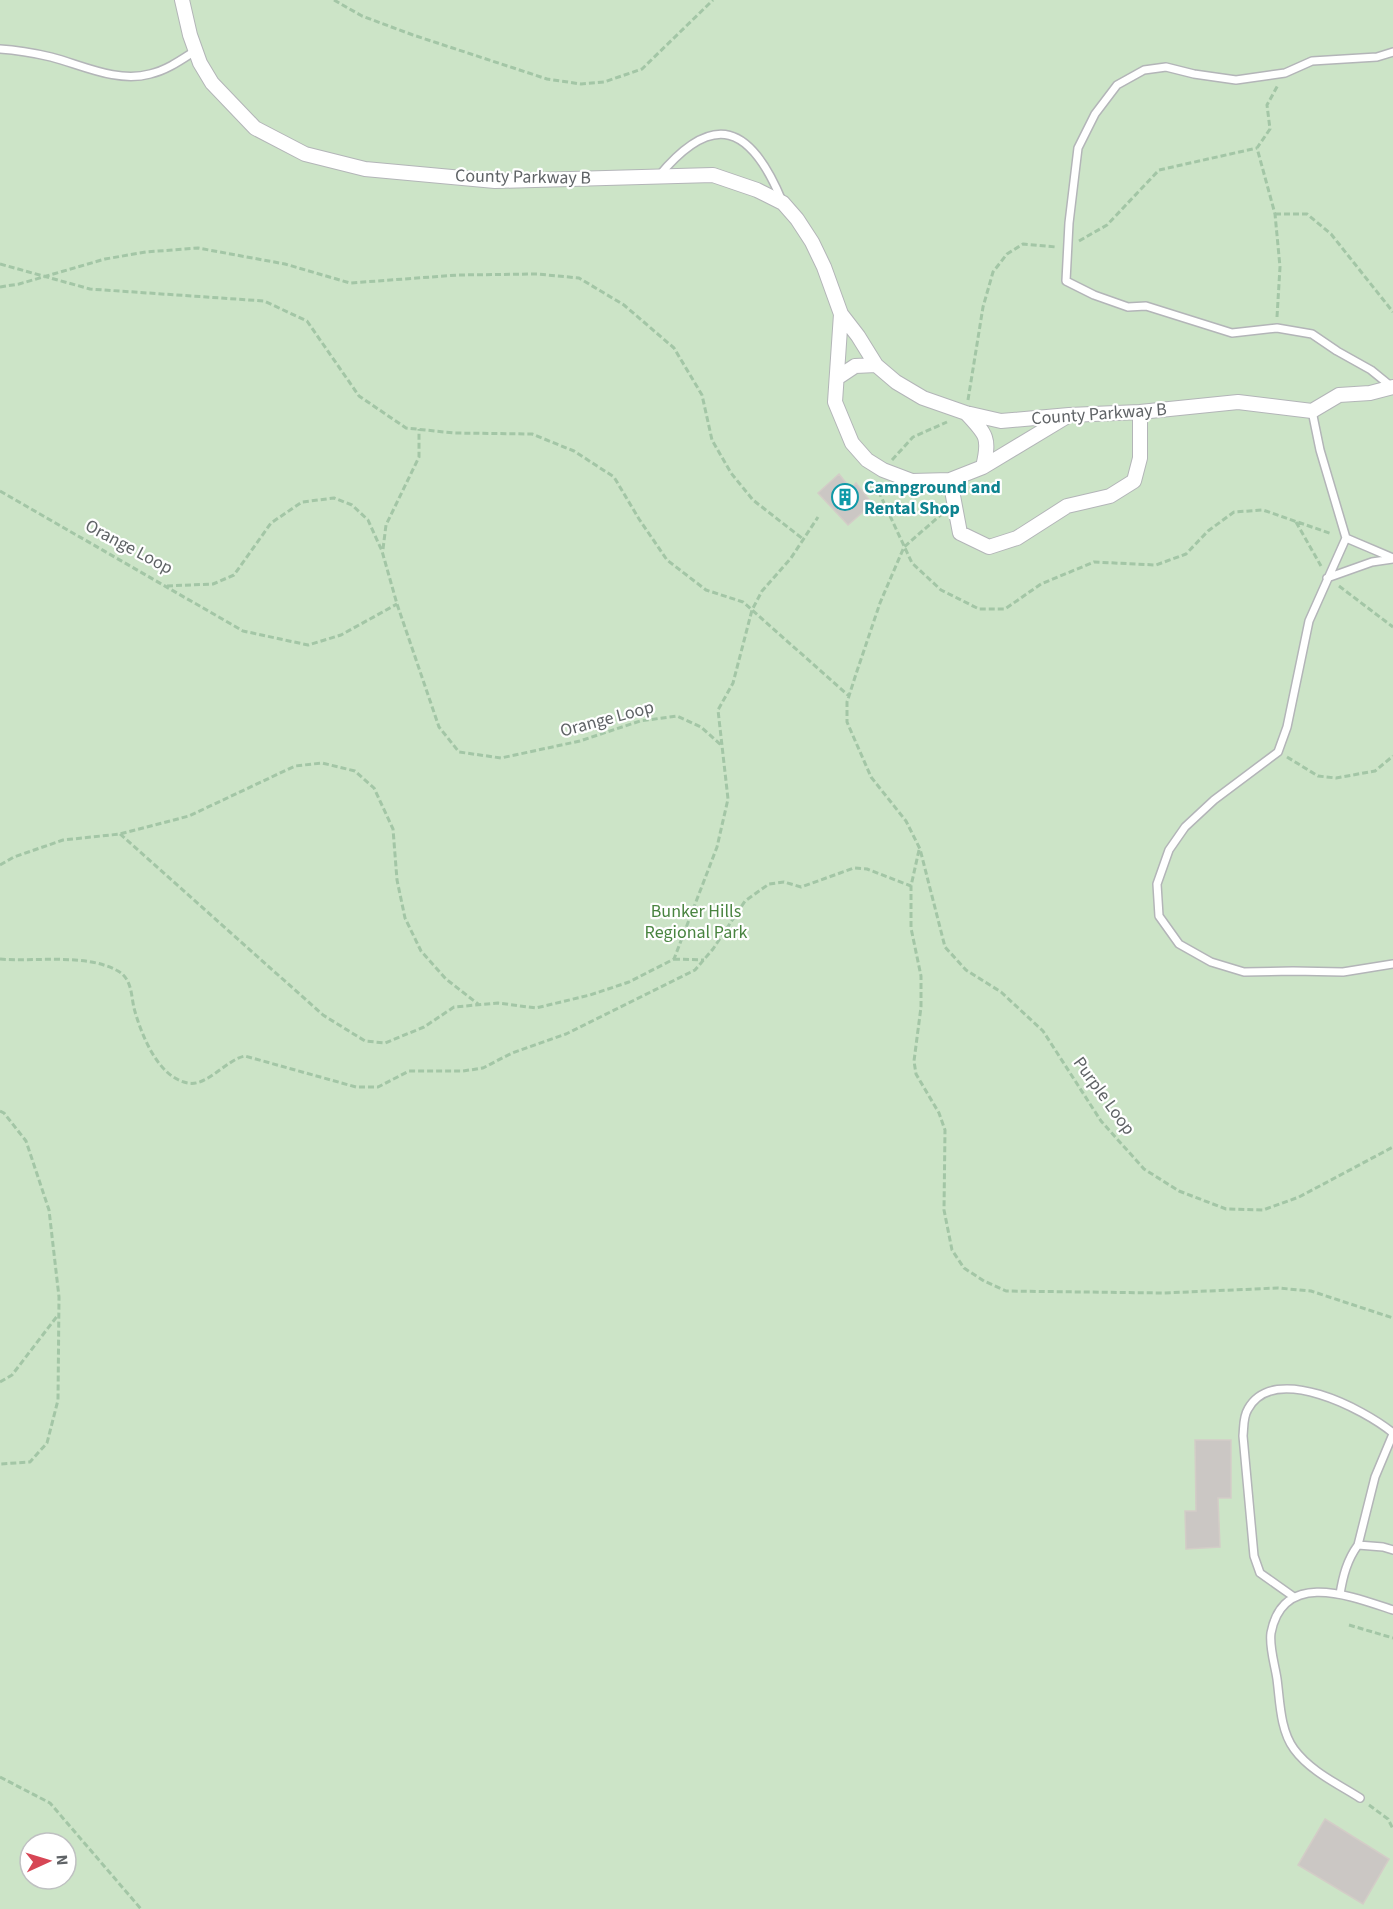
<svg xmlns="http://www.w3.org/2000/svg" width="1393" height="1909" font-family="'Source Sans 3',sans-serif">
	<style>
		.green { fill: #cce4c7; fill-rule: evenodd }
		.building { fill: #cbc7c4; stroke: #d3cdc7; stroke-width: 1.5 }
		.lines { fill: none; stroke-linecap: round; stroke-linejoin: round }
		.service-casing { stroke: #b3b5b8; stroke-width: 10 }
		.minor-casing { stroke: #b3b5b8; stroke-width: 16 }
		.path { stroke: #a3c6a6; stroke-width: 3; stroke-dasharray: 6 3; stroke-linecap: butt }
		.service { stroke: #fff; stroke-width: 7 }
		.minor { stroke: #fff; stroke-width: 14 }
		.labels { text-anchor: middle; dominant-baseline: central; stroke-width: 4.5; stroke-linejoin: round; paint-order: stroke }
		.street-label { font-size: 18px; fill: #5f6366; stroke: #fff }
		.culture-label { font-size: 18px; font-weight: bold; fill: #0d838f; stroke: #fff; text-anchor: start }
		.park-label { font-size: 18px; fill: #498440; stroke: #fff }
	</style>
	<rect width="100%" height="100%" fill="#efece8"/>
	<path class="green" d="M0,0H1393V1909H0ZM30,1843H66V1879H30Z"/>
	<path class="building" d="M839,474L851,489L856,483L871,502L869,503L871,505L848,525L818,493Z
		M1195,1440H1231V1498H1218L1220,1547L1186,1549L1185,1511H1196Z
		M1325,1819L1389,1859L1363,1904L1298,1865Z"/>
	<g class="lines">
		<defs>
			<path id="service" d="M0,49C17,50 34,53 51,57C82,65 117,83 150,74C167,70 181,60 195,51
				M658,177C714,109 751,126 782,201
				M1392,387L1371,370L1337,351L1312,334L1277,328L1232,333L1146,306L1128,307L1094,295L1066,281L1069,223L1078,148L1095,114L1117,85L1144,70L1166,67L1194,74L1236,80L1285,73L1312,61L1377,57L1393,52
				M1312,411L1320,450L1346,538L1309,621L1287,727L1278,752L1214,800L1185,827L1169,850L1157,884L1159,916L1179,944L1211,962L1244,972L1293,971L1343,972L1393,964
				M1346,538L1393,558
				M1327,578L1372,562L1393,559
				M1358,1545L1375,1477L1393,1434
				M1340,1594C1343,1576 1347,1560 1358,1545L1383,1547L1393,1550
				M1294,1597L1260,1573L1254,1556L1243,1436C1244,1426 1243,1417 1248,1409C1274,1362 1364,1409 1393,1433
				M1360,1798C1338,1784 1310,1771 1294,1749C1280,1730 1280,1701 1277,1679C1275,1665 1269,1647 1271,1633C1283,1569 1351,1596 1393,1610"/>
			<path id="minor" d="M182,0L190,35L200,63L212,83L255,128L305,154L365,169L495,181L713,175L757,190L783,203L797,219L812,242L824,267L841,314L858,336L876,365L896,382L923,398L966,413L1001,421L1069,415L1140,412L1238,402L1312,411L1339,395L1370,393L1393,387
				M841,314L835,402L852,443L867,460L883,470L912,481L950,480L983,467L1066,417
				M837,378L855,366L876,365
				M966,413C987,435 990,438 983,467
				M950,480L960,533L989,547L1017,538L1067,506L1110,496L1134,481L1140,458V412"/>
		</defs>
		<use href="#service" class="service-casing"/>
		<use href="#minor" class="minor-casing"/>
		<path class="path" d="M334,0L362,16L413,35L547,79L581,84L604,82L642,69L713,0
			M1275,214H1307L1331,234L1393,312
			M1079,241L1107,225L1159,170L1257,148
			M0,264L90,289L264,301L307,321L359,396L406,428L454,433L532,434L574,451L614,477L639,519L667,560L706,590L743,602L849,696
			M0,287L19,284L105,259L146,252L198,248L285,264L350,283L458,275L537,274L579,278L624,305L674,348L702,395L712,440L731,473L753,500L803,539
			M1277,317L1280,267L1275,214L1257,148L1270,129L1267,105L1278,85
			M968,400L983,307L993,272L1007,254L1023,244L1056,247
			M892,460L913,437L947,422
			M879,483L877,488L912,563L941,590L979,609H1005L1041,584L1094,562L1156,565L1186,554L1208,531L1234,512L1263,510L1332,534
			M0,491L243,631L308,645L341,635L397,604
			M943,513L904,547L880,603L857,671L847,702V722L871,777L906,821L920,849L945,947L966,970L1001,992L1043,1031L1101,1121L1144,1169L1179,1191L1226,1209L1263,1210L1299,1197L1393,1147
			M1296,522L1321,566
			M383,549L386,525L419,457V429
			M167,586L213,584L234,575L271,523L302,502L334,498L352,505L368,520L382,551L397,604L439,727L459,752L501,758L580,741L640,721L677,716L701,727L721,745
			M1339,586L1393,627
			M1287,757L1318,776L1336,778L1375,771L1393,756
			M120,834L323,1015L365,1041L385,1043L424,1027L454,1007L498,1003L536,1008L590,995L629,982L674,959L717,847L728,799L718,710L733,683L752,610L762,591L791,558L818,517
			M919,850L911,886V928L921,976V1007L914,1061L916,1074L939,1113L945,1130L944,1210L952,1250L964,1268L984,1281L1006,1291L1163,1293L1278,1288L1311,1291L1393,1318
			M0,865L14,857L63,840L120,834L189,816L295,766L322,763L355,771L374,788L393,829L397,880L405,918L421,951L446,979L478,1004
			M0,959C36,962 86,953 118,971C132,979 131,995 134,1008C141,1034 158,1078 188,1083C207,1087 227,1059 245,1056L356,1087H378L409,1071H463L483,1068L512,1053L566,1034L695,970L713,949L745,901L769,884L784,882L801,887L854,868L867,869L911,886
			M674,959L704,960
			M0,1111L4,1113L26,1141L49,1210L59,1297L58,1400L47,1443L30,1462L0,1464
			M0,1382L12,1375L58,1315
			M1349,1625L1393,1638
			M0,1777L50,1803L141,1909
			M1369,1805L1388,1819L1393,1829"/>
		<use href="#service" class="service"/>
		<use href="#minor" class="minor"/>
	</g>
	<defs>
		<symbol id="building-ring" viewBox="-11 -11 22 22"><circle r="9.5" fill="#fff" stroke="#0f9aa8" stroke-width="1.5"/><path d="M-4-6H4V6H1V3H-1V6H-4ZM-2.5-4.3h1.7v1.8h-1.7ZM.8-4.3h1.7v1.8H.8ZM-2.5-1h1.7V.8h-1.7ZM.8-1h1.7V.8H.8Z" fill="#0f9aa8"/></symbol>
	</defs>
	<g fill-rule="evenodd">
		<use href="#building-ring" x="830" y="482" width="30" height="30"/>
	</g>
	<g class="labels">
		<g class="street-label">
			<text transform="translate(523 177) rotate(1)">County Parkway B</text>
			<text transform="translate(1099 414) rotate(-4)">County Parkway B</text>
			<text transform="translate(129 547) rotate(28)">Orange Loop</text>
			<text transform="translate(607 719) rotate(-15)">Orange Loop</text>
			<text transform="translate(1104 1096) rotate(54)">Purple Loop</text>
		</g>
		<g class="culture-label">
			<text x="864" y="487">Campground and<tspan x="864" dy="21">Rental Shop</tspan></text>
		</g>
		<g class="park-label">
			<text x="696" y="911">Bunker Hills<tspan x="696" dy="21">Regional Park</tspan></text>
		</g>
	</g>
	<g transform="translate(48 1861) rotate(86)"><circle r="28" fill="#ffffff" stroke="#bfc1c2" stroke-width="1.5"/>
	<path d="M0-4.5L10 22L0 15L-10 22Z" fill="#d74655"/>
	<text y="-9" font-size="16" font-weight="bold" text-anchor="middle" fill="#5f6366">N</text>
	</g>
</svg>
